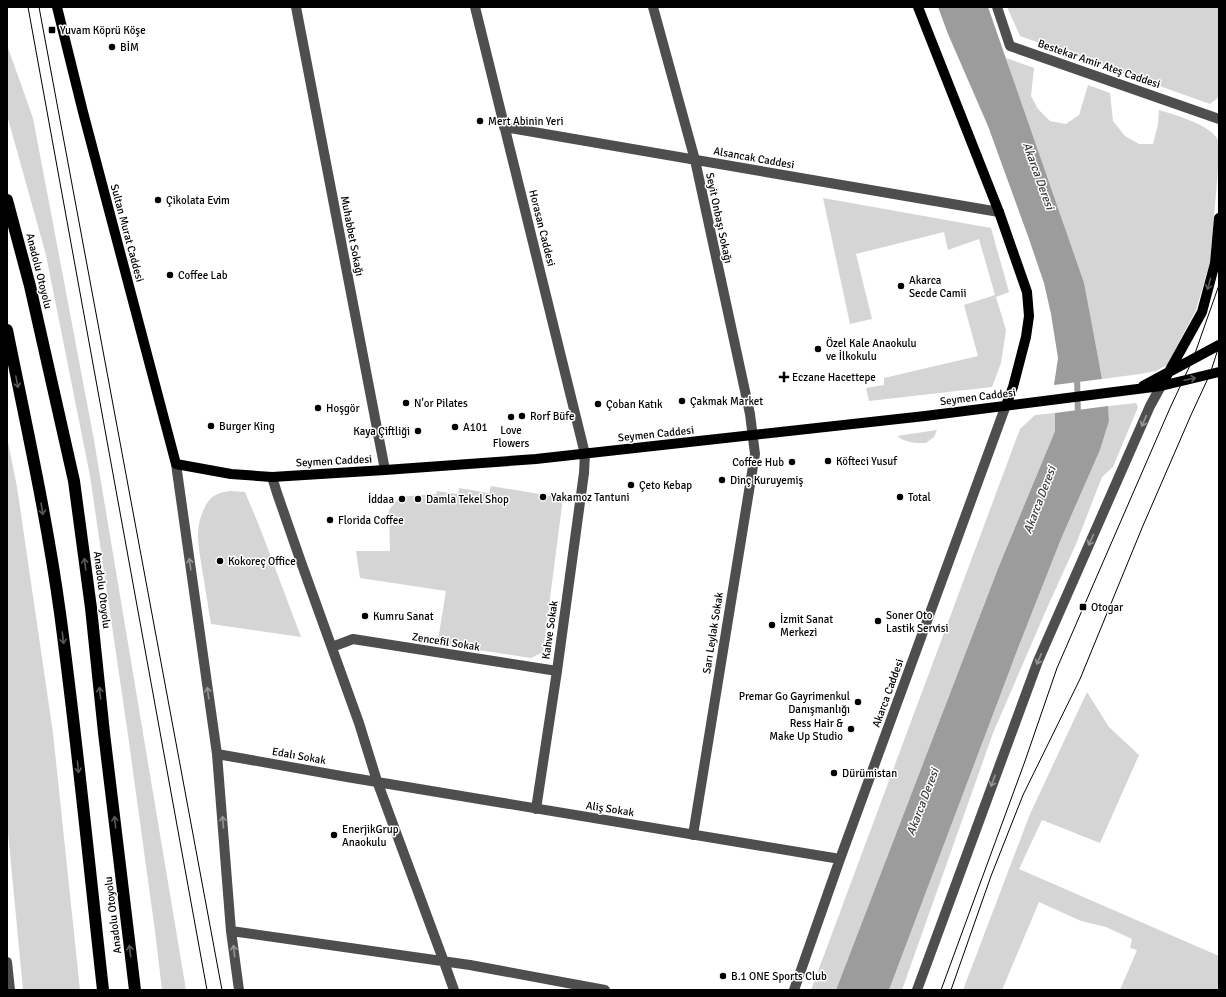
<svg xmlns="http://www.w3.org/2000/svg" width="1226" height="997" font-family="Signika,sans-serif">
	<style>
		.green { fill: #d5d5d5 }
		.water { fill: #9c9c9c }
		.lines { fill: none; stroke-linecap: round; stroke-linejoin: round }
		.stream { stroke: #9c9c9c; stroke-width: 6 }
		.minor { stroke: #4e4e4e; stroke-width: 10 }
		.major { stroke: #000; stroke-width: 10 }
		.highway { stroke: #000; stroke-width: 12 }
		.tram { stroke: #000; stroke-width: 1 }
		.oneway { stroke: #595959 }
		.oneway2 { stroke: #959595 }
		.poi-dot { fill: #000; stroke: #fff; stroke-width: 1.5 }
		.labels { text-anchor: middle; dominant-baseline: central; stroke-width: 3; stroke-linejoin: round; paint-order: stroke }
		.poi-label { font-size: 11px; fill: #000; stroke: #fff; text-anchor: start }
		.street-label { font-size: 11px; fill: #000; stroke: #fff }
		.water-label { font-size: 12px; font-style: italic; fill: #3d3d3d; stroke: #fff }
	</style>
	<rect width="100%" height="100%" fill="#fff"/>
	<path class="green" d="M1007,7H1219V97L1210,104L1020,36Z
		M7,45L33,118L94,440L186,990H162L155,931L127,728L90,476L46,255L7,115Z
		M1006,58L1034,68L1031,96L1038,109L1050,121L1066,124L1079,115L1088,85L1110,93L1113,121L1125,136L1139,144H1153L1158,124L1159,110C1174,115 1215,125 1219,143C1220,148 1219,154 1219,159L1210,262L1196,310L1167,365L1156,371L1140,374L1102,379L1098,360Z
		M823,198L991,228L1009,292L996,297L1006,330L1001,363L992,387L869,401L866,388L884,385V378L978,356L964,305L995,295L979,239L948,250L944,232L856,254L872,319L850,324Z
		M1136,403L1138,407L1113,467L1102,477L1076,544L1047,608L993,733L902,990H889L1020,643L1061,539L1100,450L1109,421L1108,406Z
		M1055,413V431L999,566L836,990H811L1020,429L1035,415Z
		M937,430L934,437L926,443C917,443 905,443 897,436Z
		M7,437L17,487L53,733L80,990H23L7,822Z
		M491,486L563,498L543,652L531,658L464,648L437,646L446,591L360,578L356,551H390L389,510L399,497L436,494L437,491L458,494L459,488L489,493Z
		M230,491L245,492L260,528L301,637L211,624C208,608 206,591 203,575C200,551 193,532 204,509C210,496 216,493 230,491Z
		M1087,692L1109,727L1139,755L1100,843L1042,820L1019,869L1219,956V990H1120L1137,950L1130,948L1132,939L1106,927L1081,921L1039,902L1002,990H963L1030,814Z"/>
	<path class="water" d="M938,7H988L1084,283L1102,379L1054,385L1058,358L1051,314L1044,283L1029,239L988,126L948,34Z
		M1108,406L1109,421L1100,450L1061,539L1020,643L889,990H836L999,566L1055,431V413Z"/>
	<g class="lines">
		<path class="stream" d="M1077,375L1078,418"/>
		<path class="minor" d="M296,7L385,470
			M475,7L585,454L584,473L557,671L536,809
			M653,7L695,160L750,414L755,454L693,835
			M997,7L1010,46L1219,119
			M504,127L999,212
			M176,464L217,754L231,931L239,990
			M272,477L277,493L301,562L359,723L377,781L444,962L454,990
			M332,647L353,639L557,671
			M217,754L347,777L840,859
			M231,931L470,965L605,990
			M7,962L10,990
			M794,990L840,859L1006,405
			M917,990L1038,661L1150,406L1161,386"/>
		<path class="major" d="M57,7L83,112L176,464L231,474L272,477L385,470L536,459L925,416L1161,386L1219,372
			M918,7L999,212L1027,292L1029,316L1026,337L1013,387L1006,405
			M1143,386L1219,345
			M1161,386L1202,312L1215,263L1219,218"/>
		<path class="highway" d="M7,200L30,286L74,481L91,608L104,733L135,990
			M7,330C26,424 47,518 60,613C77,739 89,864 103,990"/>
		<path class="tram" d="M28,7L207,990
			M39,7L222,990
			M941,990L1025,761L1057,668L1170,408L1193,359L1219,285
			M951,990L991,876L1023,795L1080,679L1142,528L1191,415L1210,374L1219,346"/>
	</g>
	<defs><path id="oneway-shaft" d="M-6 0H5M1.5-3L5.5 0L1.5 3" fill="none" stroke-width="1.6" stroke-linecap="round" stroke-linejoin="round"/></defs>
	<g class="oneway">
		<use href="#oneway-shaft" transform="translate(1209 284) rotate(105)"/>
		<use href="#oneway-shaft" transform="translate(1190 379) rotate(-12)"/>
		<use href="#oneway-shaft" transform="translate(17 382) rotate(79)"/>
		<use href="#oneway-shaft" transform="translate(42 509) rotate(81)"/>
		<use href="#oneway-shaft" transform="translate(85 564) rotate(-98)"/>
		<use href="#oneway-shaft" transform="translate(63 638) rotate(83)"/>
		<use href="#oneway-shaft" transform="translate(100 693) rotate(-96)"/>
		<use href="#oneway-shaft" transform="translate(78 767) rotate(84)"/>
		<use href="#oneway-shaft" transform="translate(115 822) rotate(-97)"/>
		<use href="#oneway-shaft" transform="translate(130 951) rotate(-97)"/>
	</g>
	<g class="oneway2">
		<use href="#oneway-shaft" transform="translate(1144 421) rotate(113)"/>
		<use href="#oneway-shaft" transform="translate(1091 540) rotate(114)"/>
		<use href="#oneway-shaft" transform="translate(190 564) rotate(-98)"/>
		<use href="#oneway-shaft" transform="translate(1039 659) rotate(113)"/>
		<use href="#oneway-shaft" transform="translate(208 693) rotate(-98)"/>
		<use href="#oneway-shaft" transform="translate(993 781) rotate(110)"/>
		<use href="#oneway-shaft" transform="translate(223 822) rotate(-95)"/>
		<use href="#oneway-shaft" transform="translate(234 951) rotate(-97)"/>
	</g>
	<g class="poi-dot">
		<rect x="48" y="26" width="8" height="8" rx="2"/>
		<circle cx="112" cy="47" r="4"/>
		<circle cx="480" cy="121" r="4"/>
		<circle cx="158" cy="200" r="4"/>
		<circle cx="170" cy="275" r="4"/>
		<circle cx="901" cy="286" r="4"/>
		<circle cx="818" cy="349" r="4"/>
		<path d="M782 371h4v4h4v4h-4v4h-4v-4h-4v-4h4z"/>
		<circle cx="682" cy="401" r="4"/>
		<circle cx="406" cy="403" r="4"/>
		<circle cx="598" cy="404" r="4"/>
		<circle cx="318" cy="408" r="4"/>
		<circle cx="522" cy="416" r="4"/>
		<circle cx="511" cy="417" r="4"/>
		<circle cx="211" cy="426" r="4"/>
		<circle cx="455" cy="427" r="4"/>
		<circle cx="418" cy="431" r="4"/>
		<circle cx="828" cy="461" r="4"/>
		<circle cx="792" cy="462" r="4"/>
		<circle cx="722" cy="480" r="4"/>
		<circle cx="631" cy="485" r="4"/>
		<circle cx="543" cy="497" r="4"/>
		<circle cx="900" cy="497" r="4"/>
		<circle cx="402" cy="499" r="4"/>
		<circle cx="418" cy="499" r="4"/>
		<circle cx="330" cy="520" r="4"/>
		<circle cx="220" cy="561" r="4"/>
		<rect x="1079" y="603" width="8" height="8" rx="2"/>
		<circle cx="365" cy="616" r="4"/>
		<circle cx="878" cy="621" r="4"/>
		<circle cx="772" cy="625" r="4"/>
		<circle cx="858" cy="702" r="4"/>
		<circle cx="851" cy="729" r="4"/>
		<circle cx="834" cy="773" r="4"/>
		<circle cx="334" cy="835" r="4"/>
		<circle cx="723" cy="976" r="4"/>
	</g>
	<g class="labels">
		<g class="poi-label">
			<text x="60" y="30">Yuvam Köprü Köşe</text>
			<text x="120" y="47">BİM</text>
			<text x="488" y="121">Mert Abinin Yeri</text>
			<text x="166" y="200">Çikolata Evim</text>
			<text x="178" y="275">Coffee Lab</text>
			<text x="909" y="280">Akarca<tspan x="909" dy="13">Secde Camii</tspan></text>
			<text x="826" y="343">Özel Kale Anaokulu<tspan x="826" dy="13">ve İlkokulu</tspan></text>
			<text x="792" y="377">Eczane Hacettepe</text>
			<text x="690" y="401">Çakmak Market</text>
			<text x="414" y="403">N'or Pilates</text>
			<text x="606" y="404">Çoban Katık</text>
			<text x="326" y="408">Hoşgör</text>
			<text x="530" y="416">Rorf Büfe</text>
			<text x="219" y="426">Burger King</text>
			<text x="463" y="427">A101</text>
			<text x="511" y="430" text-anchor="middle">Love<tspan x="511" dy="13">Flowers</tspan></text>
			<text x="410" y="431" text-anchor="end">Kaya Çiftliği</text>
			<text x="836" y="461">Köfteci Yusuf</text>
			<text x="784" y="462" text-anchor="end">Coffee Hub</text>
			<text x="730" y="480">Dinç Kuruyemiş</text>
			<text x="639" y="485">Çeto Kebap</text>
			<text x="551" y="497">Yakamoz Tantuni</text>
			<text x="908" y="497">Total</text>
			<text x="394" y="499" text-anchor="end">İddaa</text>
			<text x="426" y="499">Damla Tekel Shop</text>
			<text x="338" y="520">Florida Coffee</text>
			<text x="228" y="561">Kokoreç Office</text>
			<text x="1091" y="607">Otogar</text>
			<text x="886" y="615">Soner Oto<tspan x="886" dy="13">Lastik Servisi</tspan></text>
			<text x="373" y="616">Kumru Sanat</text>
			<text x="780" y="619">İzmit Sanat<tspan x="780" dy="13">Merkezi</tspan></text>
			<text x="850" y="696" text-anchor="end">Premar Go Gayrimenkul<tspan x="850" dy="13">Danışmanlığı</tspan></text>
			<text x="843" y="723" text-anchor="end">Ress Hair &amp;<tspan x="843" dy="13">Make Up Studio</tspan></text>
			<text x="842" y="773">Dürümistan</text>
			<text x="342" y="829">EnerjikGrup<tspan x="342" dy="13">Anaokulu</tspan></text>
			<text x="731" y="976">B.1 ONE Sports Club</text>
		</g>
		<g class="street-label">
			<text transform="translate(1099 64) rotate(19)">Bestekar Amir Ateş Caddesi</text>
			<text transform="translate(754 158) rotate(10)">Alsancak Caddesi</text>
			<text transform="translate(719 218) rotate(78)">Seyit Onbaşı Sokağı</text>
			<text transform="translate(542 228) rotate(76)">Horasan Caddesi</text>
			<text transform="translate(127 233) rotate(75)">Sultan Murat Caddesi</text>
			<text transform="translate(352 236) rotate(79)">Muhabbet Sokağı</text>
			<text transform="translate(39 271) rotate(76)">Anadolu Otoyolu</text>
			<text transform="translate(978 397) rotate(-7)">Seymen Caddesi</text>
			<text transform="translate(656 434) rotate(-6)">Seymen Caddesi</text>
			<text transform="translate(334 461) rotate(-3)">Seymen Caddesi</text>
			<text transform="translate(102 590) rotate(83)">Anadolu Otoyolu</text>
			<text transform="translate(550 630) rotate(-82)">Kahve Sokak</text>
			<text transform="translate(713 633) rotate(-81)">Sarı Leylak Sokak</text>
			<text transform="translate(446 642) rotate(9)">Zencefil Sokak</text>
			<text transform="translate(888 693) rotate(-70)">Akarca Caddesi</text>
			<text transform="translate(299 756) rotate(10)">Edalı Sokak</text>
			<text transform="translate(610 809) rotate(9)">Aliş Sokak</text>
			<text transform="translate(113 915) rotate(-97)">Anadolu Otoyolu</text>
		</g>
		<g class="water-label">
			<text transform="translate(1038 176) rotate(70)">Akarca Deresi</text>
			<text transform="translate(1040 500) rotate(-69)">Akarca Deresi</text>
			<text transform="translate(923 802) rotate(-69)">Akarca Deresi</text>
		</g>
	</g>
	<rect width="1226" height="997" fill="none" stroke="#000000" stroke-width="16"/>
</svg>
